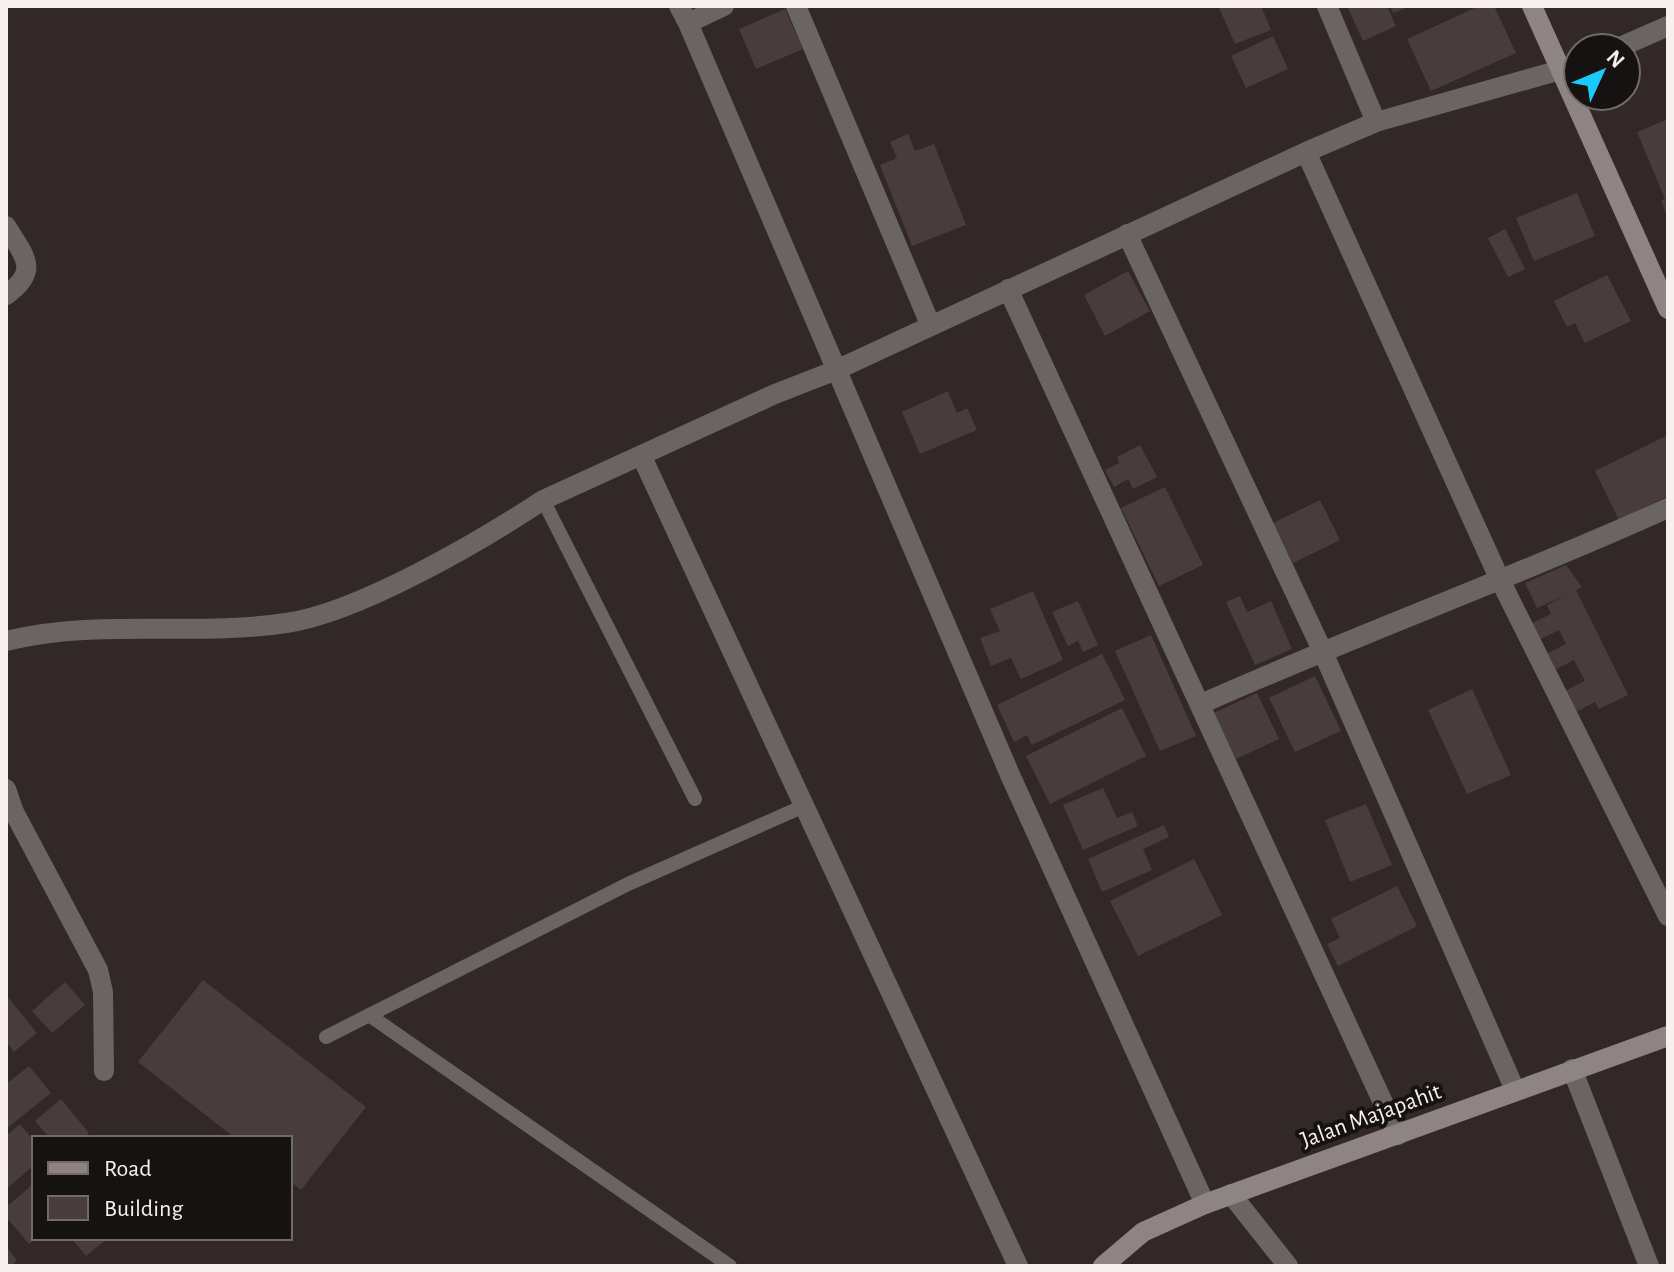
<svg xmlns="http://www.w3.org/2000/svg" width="1674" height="1272" font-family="'Alegreya Sans',sans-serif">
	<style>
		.building { fill: #493c3d }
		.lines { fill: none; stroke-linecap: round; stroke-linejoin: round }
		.lane { stroke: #6a6465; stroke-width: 14 }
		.street { stroke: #6a6465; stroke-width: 20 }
		.secondary { stroke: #8e8485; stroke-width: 20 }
		.labels { text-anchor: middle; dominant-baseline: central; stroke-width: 8; stroke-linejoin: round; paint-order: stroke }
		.street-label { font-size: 24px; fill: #f7eff0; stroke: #171212 }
	</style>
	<rect width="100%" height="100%" fill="#332828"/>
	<path class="building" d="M1218,6H1261L1271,30L1235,44Z
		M1347,6H1387L1396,26L1363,41Z
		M1390,6H1411L1393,13Z
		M1479,6H1494L1516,53L1431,91L1407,39Z
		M785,9L803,49L756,69L739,29Z
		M1273,36L1288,69L1246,88L1231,56Z
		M1668,119V218L1661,201L1665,199L1637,132Z
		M908,134L915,151L934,144L966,225L912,246L880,165L897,158L890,142Z
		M1577,193L1595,236L1534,261L1516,218Z
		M1505,229L1525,269L1508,277L1488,238Z
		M1128,271L1150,311L1105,336L1084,295Z
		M1607,275L1631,321L1585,343L1575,323L1567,327L1554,301Z
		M948,391L957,413L967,408L977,430L920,454L902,412Z
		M1668,435V496L1619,520L1595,471Z
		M1140,445L1157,477L1133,489L1128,479L1114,487L1105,470L1119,463L1117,457Z
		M1165,487L1203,565L1159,586L1121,508Z
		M1320,500L1340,540L1293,563L1273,523Z
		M1566,565L1582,587L1576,590L1628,695L1599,709L1595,702L1576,712L1565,691L1585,681L1574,660L1556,669L1548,653L1566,644L1559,630L1539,640L1530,624L1551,614L1547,605L1569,594L1537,608L1525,583Z
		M1033,591L1063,660L1021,679L1011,658L991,666L980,638L1000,631L990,609Z
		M1240,596L1247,612L1271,601L1292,649L1255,665L1226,602Z
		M1078,601L1098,645L1083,652L1078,641L1068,646L1052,612Z
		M1151,635L1196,736L1160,751L1115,651Z
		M1102,654L1125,700L1032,745L1027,735L1014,742L997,705Z
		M1315,676L1341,731L1295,752L1269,698Z
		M1472,689L1511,775L1467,794L1428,710Z
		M1257,693L1279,739L1236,759L1214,713Z
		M1122,708L1146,756L1050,804L1026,756Z
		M1103,788L1117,818L1132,812L1138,826L1083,850L1063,805Z
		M1366,804L1392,865L1350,882L1325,820Z
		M1164,825L1169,837L1143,849L1152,870L1102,892L1088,859Z
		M1194,859L1222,915L1138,956L1110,901Z
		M1397,886L1417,926L1338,966L1327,944L1340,938L1331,919Z
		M203,980L366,1107L301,1190L290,1181V1138H235L138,1062Z
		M65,982L85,1005L52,1033L32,1011Z
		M6,995L37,1033L14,1052L6,1041Z
		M29,1066L51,1093L6,1129V1084Z
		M61,1099L89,1133L84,1138H50L35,1121Z
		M20,1124L34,1141V1165L6,1189V1136Z
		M31,1186L34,1238H37L29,1244L6,1217V1207Z
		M71,1238H108L86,1256Z
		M6,1246L17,1260L11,1266H6Z"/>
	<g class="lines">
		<path class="lane" d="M543,500L695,799
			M369,1015L730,1266
			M326,1037L628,884L804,806"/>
		<path class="street" d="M679,6L688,23L724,6
			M796,6L930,324
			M1327,6L1376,122
			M688,23L1011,777L1205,1204
			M1618,48L1668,26
			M1306,152L1500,580L1668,916
			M6,226C24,256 41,270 6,295
			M1127,234L1322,650L1515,1090
			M1008,289L1398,1135
			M642,457L1018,1266
			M6,641C97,618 194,637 286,623C358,613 481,541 543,500L775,394L834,371L1306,152L1376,122L1578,65
			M1201,704C1355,635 1514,578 1668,508
			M6,789L14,812L98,970L103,992L104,1071
			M1572,1069L1649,1266
			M1231,1194L1288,1266"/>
		<path class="secondary" d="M1532,6L1668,309
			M1103,1266L1143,1232L1205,1204L1668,1036"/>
	</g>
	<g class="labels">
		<g class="street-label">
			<text transform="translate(1371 1116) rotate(-20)">Jalan Majapahit</text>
		</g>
	</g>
	<rect width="1674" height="1272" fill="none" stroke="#f7eff0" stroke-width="16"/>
	<rect x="32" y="1136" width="260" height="104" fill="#171212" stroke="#716a6b" stroke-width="2"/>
	<rect x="48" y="1162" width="40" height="12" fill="#8e8485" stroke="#716a6b" stroke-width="2"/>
	<text x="104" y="1176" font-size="24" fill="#f7eff0">Road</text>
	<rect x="48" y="1196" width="40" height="24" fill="#493c3d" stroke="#716a6b" stroke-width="2"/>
	<text x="104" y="1216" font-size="24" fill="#f7eff0">Building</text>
	<g transform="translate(1602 72) rotate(46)"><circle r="38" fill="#171212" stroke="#716a6b" stroke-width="2"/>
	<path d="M0-6L14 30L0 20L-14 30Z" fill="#1acafc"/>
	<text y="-12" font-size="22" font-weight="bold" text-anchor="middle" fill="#f7eff0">N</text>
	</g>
</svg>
